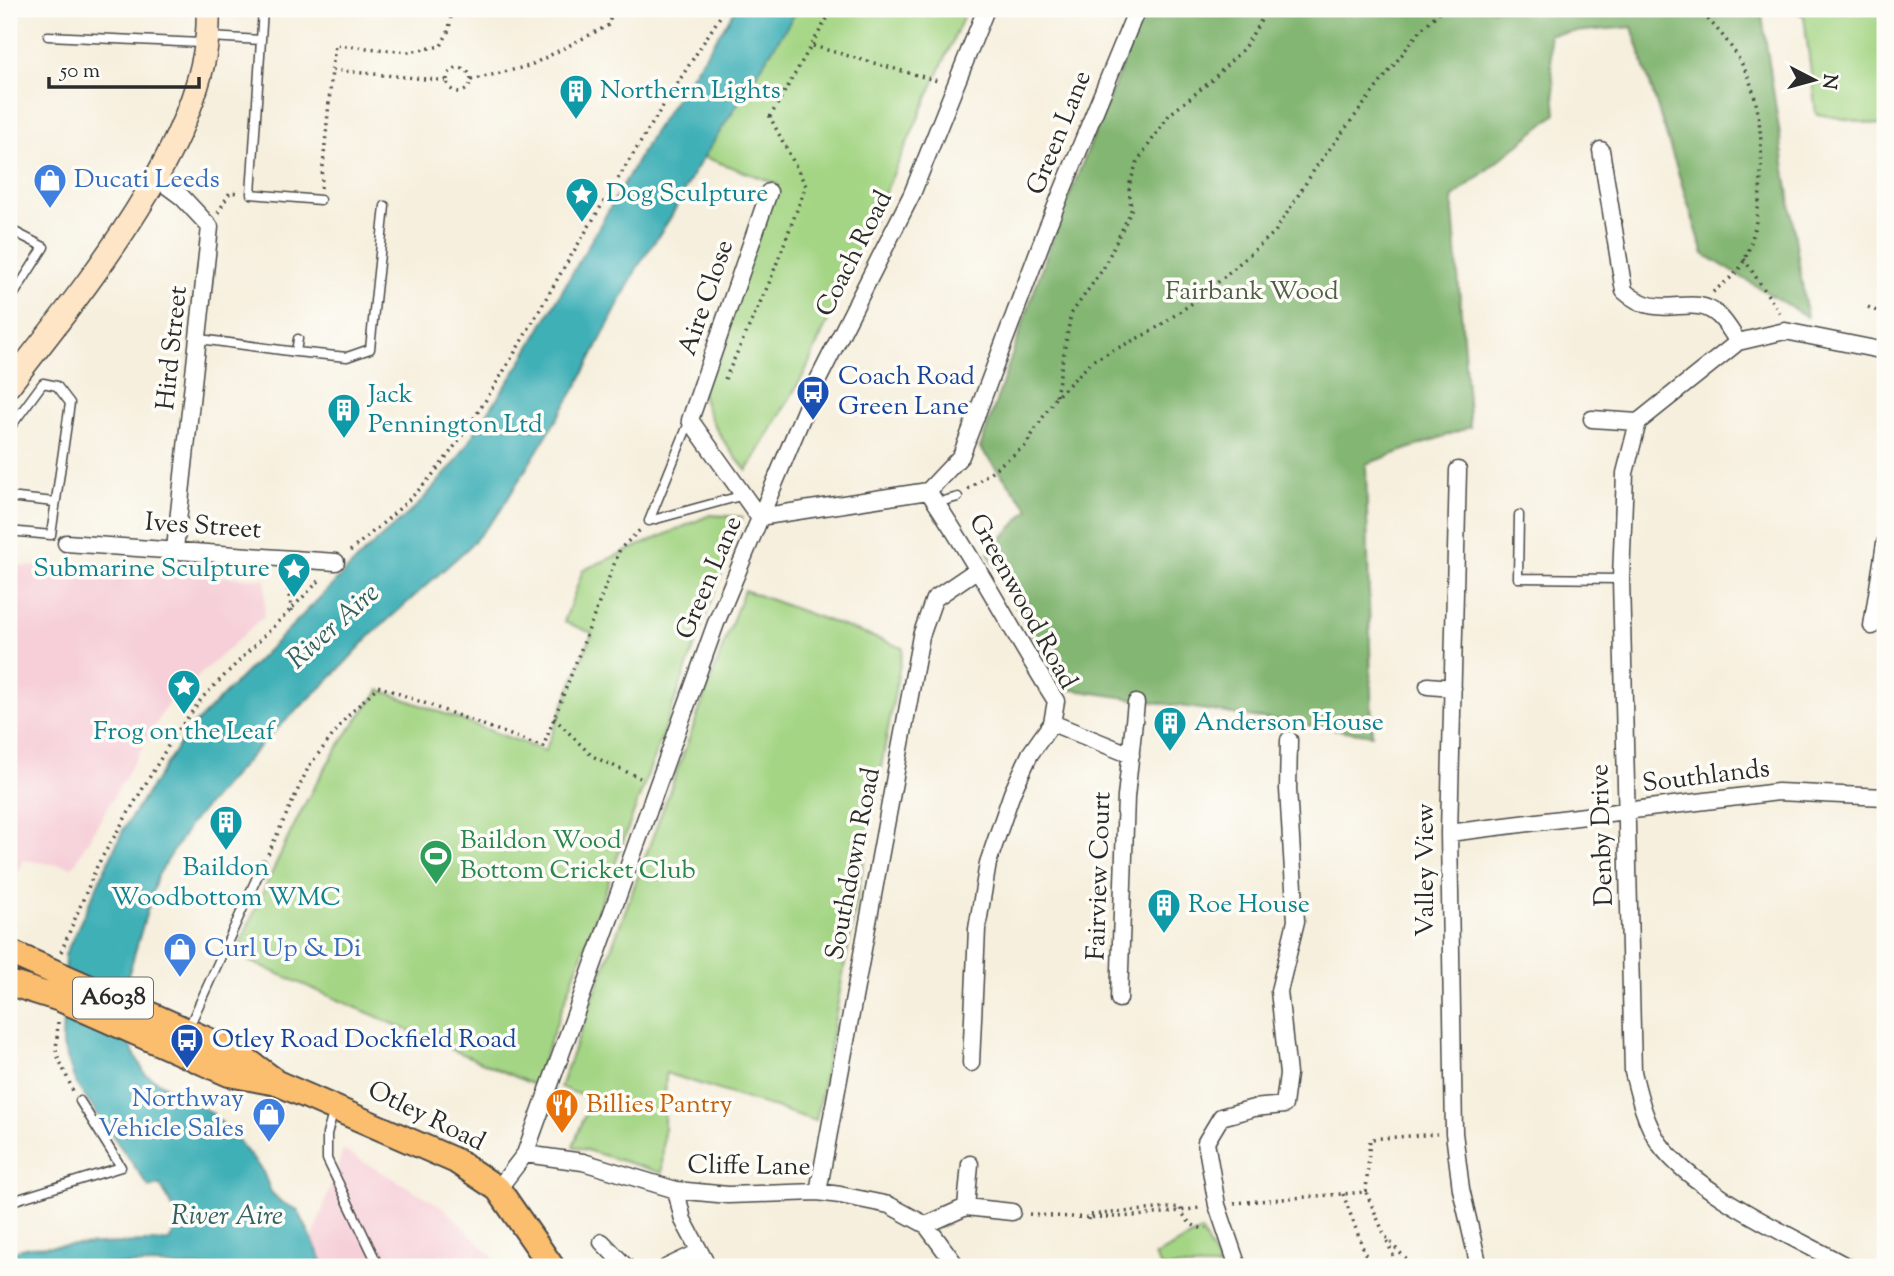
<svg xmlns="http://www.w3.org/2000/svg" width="1894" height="1276" font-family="'Sorts Mill Goudy',serif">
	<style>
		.built { fill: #f6cfd8 }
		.green { fill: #a4d584; stroke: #688058; stroke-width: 2 }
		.forest { fill: #83b672; stroke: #57704e; stroke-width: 2 }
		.water { fill: #3fb0b7; stroke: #356e71; stroke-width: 2 }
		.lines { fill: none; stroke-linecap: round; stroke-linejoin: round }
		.lane-casing { stroke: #494846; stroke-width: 11 }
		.street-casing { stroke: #494846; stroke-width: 19 }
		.secondary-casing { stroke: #494846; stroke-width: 26 }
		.primary-casing { stroke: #494846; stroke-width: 28 }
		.path { stroke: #494846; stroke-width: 3.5; stroke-dasharray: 2 5; stroke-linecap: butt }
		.lane { stroke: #fff; stroke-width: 8 }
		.street { stroke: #fff; stroke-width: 16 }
		.secondary { stroke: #fde5c5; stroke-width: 23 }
		.primary { stroke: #fbbd6e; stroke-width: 24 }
		.labels { text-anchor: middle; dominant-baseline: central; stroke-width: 7; stroke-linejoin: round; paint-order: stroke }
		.shield { fill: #fdfcf7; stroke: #6a6a68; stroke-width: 2 }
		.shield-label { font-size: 24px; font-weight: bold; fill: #2b2b2b }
		.culture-label { font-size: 26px; fill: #0d838f; stroke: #fdfcf7; text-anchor: start }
		.street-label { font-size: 26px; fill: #2b2b2b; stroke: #fdfcf7 }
		.shop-label { font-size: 26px; fill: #366cbe; stroke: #fdfcf7; text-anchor: start }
		.park-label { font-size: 26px; fill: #4f5e46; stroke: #fdfcf7 }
		.transit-label { font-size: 26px; fill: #164399; stroke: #fdfcf7; text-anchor: start }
		.leisure-label { font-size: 26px; fill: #27864d; stroke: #fdfcf7; text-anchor: start }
		.food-label { font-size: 26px; fill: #c56008; stroke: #fdfcf7; text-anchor: start }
		.water-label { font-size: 28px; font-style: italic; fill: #336063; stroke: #fdfcf7 }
	</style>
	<rect width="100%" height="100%" fill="#fdfcf7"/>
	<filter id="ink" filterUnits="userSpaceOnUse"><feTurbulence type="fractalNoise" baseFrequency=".0143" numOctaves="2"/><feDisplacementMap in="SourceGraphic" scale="14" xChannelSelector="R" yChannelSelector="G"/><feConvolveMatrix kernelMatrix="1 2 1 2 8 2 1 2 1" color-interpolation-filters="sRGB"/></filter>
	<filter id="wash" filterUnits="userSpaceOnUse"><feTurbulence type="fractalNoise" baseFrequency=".00686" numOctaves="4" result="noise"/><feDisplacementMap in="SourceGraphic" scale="28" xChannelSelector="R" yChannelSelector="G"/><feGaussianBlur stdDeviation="1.57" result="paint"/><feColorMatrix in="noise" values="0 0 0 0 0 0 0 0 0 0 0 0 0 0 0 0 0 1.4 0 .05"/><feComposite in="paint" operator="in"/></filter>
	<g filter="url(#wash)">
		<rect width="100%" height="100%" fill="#f6efdd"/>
		<path class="built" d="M9,565L266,579L264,616L167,705L73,867L23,860L9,891Z
			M343,1150L443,1207L503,1267H303Z"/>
		<path class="green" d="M797,9H967L804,374L747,471C726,447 706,419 701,388L777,184L704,157L750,79Z
			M1791,9H1885V126L1816,114L1804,16Z
			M710,515L742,517L534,1085L235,955C277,862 313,769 380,690L545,751L592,633L564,622L583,570Z
			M744,590L903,648L816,1121L666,1073L662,1173L573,1146L591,1099L560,1087Z
			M1201,1231L1220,1267H1161L1155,1256Z"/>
		<path class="forest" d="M1145,9H1761L1807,317L1704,254L1632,27L1549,34L1556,114L1452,198L1470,427L1366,464L1372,735L1061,688L988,553L1029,509L980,448L1053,236Z"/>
		<path class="water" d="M736,9H798L693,174L671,217L637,268L577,386L499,513L469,547L371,635L330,679L264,741L191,823L157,877L126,983V1038L145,1074L213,1114L236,1138L263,1172L271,1192L282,1203L298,1210L325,1267H179L159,1264L9,1267V1253L28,1247L169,1241C185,1219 172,1206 160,1185L149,1187L76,1084L62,1043L65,955L124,828L188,731L364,553L419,504L454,464L520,364L653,133Z"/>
	</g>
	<g filter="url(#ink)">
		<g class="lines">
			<defs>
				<path id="lane" d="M263,9L251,194L320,200
					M48,36L201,43
					M210,37L261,40
					M9,229L44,247L9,302
					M200,339L296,352L298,339
					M296,352L347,357L370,349L385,206
					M9,429L43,383L57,386L70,403L51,535L9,531
					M9,497L54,502
					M936,503L958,497
					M1519,515L1518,578L1621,579
					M649,521L690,420
					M649,521L744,495
					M188,1029L263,864
					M334,1110L327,1134V1159L379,1267
					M9,1202L121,1167L80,1101"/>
				<path id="street" d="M1601,150L1624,291C1660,324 1692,291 1718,315C1726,322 1732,333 1738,342
					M155,177L182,197L210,227L175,549
					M1592,419L1638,422
					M1458,470L1449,833L1454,1133L1461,1189L1479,1267
					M928,491C975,559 1012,632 1056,701L1052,723L1030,754L1012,793L988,863L977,929L971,1063
					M759,517L928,491L961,456L1047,228L1137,9
					M759,517L690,420L769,192
					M66,543L336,562
					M1872,626L1885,543
					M1428,686L1453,688
					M1052,723L1131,755
					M1449,833L1778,792L1885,797
					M1119,999L1126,797L1136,703
					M525,1154L583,1162L676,1190L728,1195L818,1192L840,1195L889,1205L926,1225L966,1207L1012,1212
					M498,1189L525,1154L716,623L816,384L912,194L986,9
					M676,1190L683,1220L708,1267
					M818,1192L921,636L934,599L978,569
					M966,1207L970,1164
					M926,1225L957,1267
					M602,1242L626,1267
					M667,1267L699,1252
					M1238,1267L1217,1205L1206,1142L1221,1117L1254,1108L1284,1105L1288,1074L1279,991L1296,921L1288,789L1289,740
					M1848,1267C1794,1237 1694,1193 1659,1143C1645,1122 1639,1096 1633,1072L1621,579L1625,473L1638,422L1738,342L1785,331L1885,351"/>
				<path id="secondary" d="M9,385C82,291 214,133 208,9"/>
				<path id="primary" d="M9,952L237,1053L271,1078
					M9,983L60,999L229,1074L277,1083L456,1161L498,1189L552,1267"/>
			</defs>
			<use href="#lane" class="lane-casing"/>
			<use href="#street" class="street-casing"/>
			<use href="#secondary" class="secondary-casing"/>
			<use href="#primary" class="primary-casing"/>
			<path class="path" d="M1698,9C1721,32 1742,56 1752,88C1767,133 1764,221 1743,263C1737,275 1722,284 1712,293
				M813,46L938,81
				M447 80a12 12 0 1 1 24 0a12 12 0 1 1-24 0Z
				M332,70L335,45L409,52L441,46L449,30L452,9
				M471,80L529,66L609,25L612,9
				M321,188L332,70L447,81
				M218,213L230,192L237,193
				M1744,259L1781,315
				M1868,307L1885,315
				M725,379L770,281L806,186L770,117L826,20L837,9
				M1056,396L1071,314L1103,269L1131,211L1129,186L1137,162L1169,115L1211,81L1244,48L1268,9
				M968,489L1025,446L1055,398L1094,360L1152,331L1201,297L1275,232L1316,167L1419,32L1442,9
				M350,551C382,524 416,497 442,463C492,398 529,326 571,256C621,173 672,91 725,9
				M285,575L292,611
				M554,718L592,756L640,778
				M268,854L309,766L346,718L378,686L543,747L620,549L640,530
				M61,952L98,864L174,736L203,697L322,578
				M58,1022L56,1052L73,1091
				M1366,1192L1370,1139L1437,1134
				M1343,1194L1370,1267
				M1234,1203L1366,1192L1385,1236L1413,1267
				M1029,1214C1092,1220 1137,1218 1199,1208
				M1088,1220L1089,1215L1180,1207C1185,1221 1193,1228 1207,1229
				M1387,1241L1398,1267"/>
			<use href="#lane" class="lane"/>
			<use href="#street" class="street"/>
			<use href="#secondary" class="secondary"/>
			<use href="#primary" class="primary"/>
		</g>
	</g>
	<defs>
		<symbol id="building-pin" viewBox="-11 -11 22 30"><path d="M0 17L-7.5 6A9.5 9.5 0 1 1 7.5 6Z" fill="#0f9aa8" stroke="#fdfcf7"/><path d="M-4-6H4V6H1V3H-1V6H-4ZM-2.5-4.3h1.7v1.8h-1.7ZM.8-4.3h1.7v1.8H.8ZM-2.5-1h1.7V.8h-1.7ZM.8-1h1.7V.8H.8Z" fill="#fff"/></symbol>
		<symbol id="shop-pin" viewBox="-11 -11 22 30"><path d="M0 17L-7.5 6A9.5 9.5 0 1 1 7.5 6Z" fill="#3f7fe0" stroke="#fdfcf7"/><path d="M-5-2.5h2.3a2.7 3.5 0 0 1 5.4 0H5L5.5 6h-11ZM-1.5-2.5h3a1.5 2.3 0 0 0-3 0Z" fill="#fff"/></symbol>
		<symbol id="sight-pin" viewBox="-11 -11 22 30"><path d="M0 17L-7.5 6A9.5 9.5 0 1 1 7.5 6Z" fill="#0f9aa8" stroke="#fdfcf7"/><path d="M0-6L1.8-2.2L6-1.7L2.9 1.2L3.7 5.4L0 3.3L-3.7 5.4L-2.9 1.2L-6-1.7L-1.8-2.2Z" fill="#fff"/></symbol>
		<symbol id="bus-pin" viewBox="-11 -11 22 30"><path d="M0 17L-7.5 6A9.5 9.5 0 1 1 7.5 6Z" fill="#1a4fb4" stroke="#fdfcf7"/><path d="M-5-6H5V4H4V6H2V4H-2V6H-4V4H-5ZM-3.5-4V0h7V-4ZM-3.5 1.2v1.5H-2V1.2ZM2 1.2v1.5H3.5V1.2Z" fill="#fff"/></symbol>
		<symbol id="stadium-pin" viewBox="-11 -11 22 30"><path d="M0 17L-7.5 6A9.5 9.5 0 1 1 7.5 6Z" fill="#2e9e5b" stroke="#fdfcf7"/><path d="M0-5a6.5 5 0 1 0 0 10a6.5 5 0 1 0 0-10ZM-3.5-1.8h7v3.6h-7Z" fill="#fff"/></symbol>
		<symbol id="restaurant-pin" viewBox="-11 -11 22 30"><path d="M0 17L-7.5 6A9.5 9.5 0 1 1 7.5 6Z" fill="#e8710a" stroke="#fdfcf7"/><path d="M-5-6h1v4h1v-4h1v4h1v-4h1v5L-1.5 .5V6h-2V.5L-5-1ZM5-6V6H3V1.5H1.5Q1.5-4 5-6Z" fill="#fff"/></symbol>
	</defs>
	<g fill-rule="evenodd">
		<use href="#building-pin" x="557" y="72" width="38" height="52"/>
		<use href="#shop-pin" x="31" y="161" width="38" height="52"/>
		<use href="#sight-pin" x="563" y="175" width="38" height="52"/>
		<use href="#bus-pin" x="794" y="373" width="38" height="52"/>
		<use href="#building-pin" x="325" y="391" width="38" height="52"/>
		<use href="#sight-pin" x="275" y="550" width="38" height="52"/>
		<use href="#sight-pin" x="165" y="667" width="38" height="52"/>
		<use href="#building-pin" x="1151" y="704" width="38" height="52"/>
		<use href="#building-pin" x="207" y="803" width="38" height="52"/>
		<use href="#stadium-pin" x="417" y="837" width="38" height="52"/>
		<use href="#building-pin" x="1145" y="886" width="38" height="52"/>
		<use href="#shop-pin" x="161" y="930" width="38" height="52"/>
		<use href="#bus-pin" x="168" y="1021" width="38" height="52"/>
		<use href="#restaurant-pin" x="543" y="1086" width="38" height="52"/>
		<use href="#shop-pin" x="250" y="1095" width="38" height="52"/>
	</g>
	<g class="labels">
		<rect class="shield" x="73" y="977.5" width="80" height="41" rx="5"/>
		<g class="shield-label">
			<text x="113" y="998">A6038</text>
		</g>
		<g class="culture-label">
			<text x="600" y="91">Northern Lights</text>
			<text x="606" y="194">Dog Sculpture</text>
			<text x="368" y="395">Jack<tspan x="368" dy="30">Pennington Ltd</tspan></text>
			<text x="270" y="569" text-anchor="end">Submarine Sculpture</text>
			<text x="1194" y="723">Anderson House</text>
			<text x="184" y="732" text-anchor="middle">Frog on the Leaf</text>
			<text x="226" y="868" text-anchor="middle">Baildon<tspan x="226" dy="30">Woodbottom WMC</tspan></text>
			<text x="1188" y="905">Roe House</text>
		</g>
		<g class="street-label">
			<text transform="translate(1060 133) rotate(-68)">Green Lane</text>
			<text transform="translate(855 254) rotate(-63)">Coach Road</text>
			<text transform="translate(707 298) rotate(-71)">Aire Close</text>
			<text transform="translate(173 348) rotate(-84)">Hird Street</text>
			<text transform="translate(203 527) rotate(4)">Ives Street</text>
			<text transform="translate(710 578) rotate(-67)">Green Lane</text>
			<text transform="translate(1022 602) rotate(61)">Greenwood Road</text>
			<text transform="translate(1706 777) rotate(-7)">Southlands</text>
			<text transform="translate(1603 835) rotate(-92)">Denby Drive</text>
			<text transform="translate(854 864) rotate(-79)">Southdown Road</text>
			<text transform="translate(1426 870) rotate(-90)">Valley View</text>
			<text transform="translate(1100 876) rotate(-88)">Fairview Court</text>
			<text transform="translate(426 1117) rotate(26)">Otley Road</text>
			<text transform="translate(749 1167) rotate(1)">Cliffe Lane</text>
		</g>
		<g class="shop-label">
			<text x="74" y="180">Ducati Leeds</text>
			<text x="204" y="949">Curl Up &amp; Di</text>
			<text x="244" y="1099" text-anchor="end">Northway<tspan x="244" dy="30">Vehicle Sales</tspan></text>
		</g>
		<g class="park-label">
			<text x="1252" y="292">Fairbank Wood</text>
		</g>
		<g class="transit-label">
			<text x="838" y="377">Coach Road<tspan x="838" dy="30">Green Lane</tspan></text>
			<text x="212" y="1040">Otley Road Dockfield Road</text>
		</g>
		<g class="leisure-label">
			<text x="460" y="841">Baildon Wood<tspan x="460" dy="30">Bottom Cricket Club</tspan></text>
		</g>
		<g class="food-label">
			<text x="586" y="1105">Billies Pantry</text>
		</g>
		<g class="water-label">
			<text transform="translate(334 627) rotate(-42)">River Aire</text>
			<text x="227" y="1217">River Aire</text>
		</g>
	</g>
	<rect width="1894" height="1276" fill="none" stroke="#fdfcf7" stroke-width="35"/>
	<g transform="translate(1814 80) rotate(96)" stroke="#fdfcf7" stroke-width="5" paint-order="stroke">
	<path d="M0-5L12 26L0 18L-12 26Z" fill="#2b2b2b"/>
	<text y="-10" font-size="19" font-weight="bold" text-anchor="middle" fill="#2b2b2b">N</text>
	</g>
	<path d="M49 77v10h150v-10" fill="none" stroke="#2b2b2b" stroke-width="3.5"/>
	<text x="60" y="77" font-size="21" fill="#2b2b2b" stroke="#fdfcf7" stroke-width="5" paint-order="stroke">50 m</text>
</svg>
